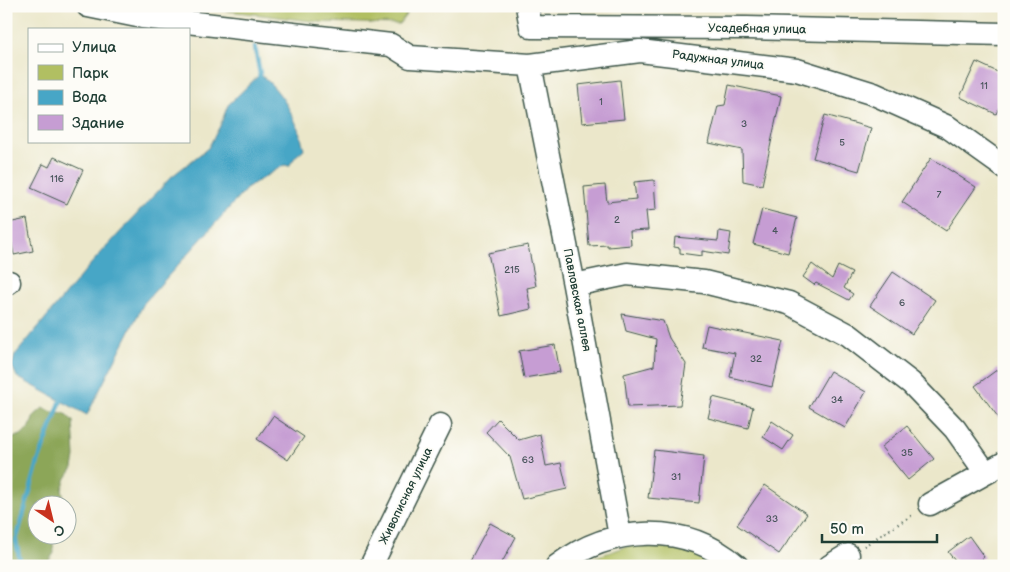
<svg xmlns="http://www.w3.org/2000/svg" width="1010" height="572" font-family="'Balsamiq Sans',sans-serif">
	<style>
		.green { fill: #b1bf62; stroke: #687e4b }
		.forest { fill: #8ca658; stroke: #567246 }
		.water { fill: #47a6c6; stroke: #33727d }
		.lines { fill: none; stroke-linecap: round; stroke-linejoin: round }
		.stream { stroke: #47a6c6; stroke-width: 4.5 }
		.building { fill: #c69dd3 }
		.minor-casing { stroke: #3e564a; stroke-width: 25 }
		.path { stroke: #3e564a; stroke-width: 2.5; stroke-dasharray: 1 4; stroke-linecap: butt }
		.minor { stroke: #fff; stroke-width: 22 }
		.labels { text-anchor: middle; dominant-baseline: central; stroke-width: 4; stroke-linejoin: round; paint-order: stroke }
		.number-label { font-size: 10px; fill: #49555c }
		.street-label { font-size: 12px; fill: #1f3d34; stroke: #fdfcf7 }
	</style>
	<rect width="100%" height="100%" fill="#fdfcf7"/>
	<filter id="ink" filterUnits="userSpaceOnUse"><feTurbulence type="fractalNoise" baseFrequency=".02" numOctaves="2"/><feDisplacementMap in="SourceGraphic" scale="10" xChannelSelector="R" yChannelSelector="G"/><feConvolveMatrix kernelMatrix="1 2 1 2 8 2 1 2 1" color-interpolation-filters="sRGB"/></filter>
	<filter id="wash" filterUnits="userSpaceOnUse"><feTurbulence type="fractalNoise" baseFrequency=".0096" numOctaves="4" result="noise"/><feDisplacementMap in="SourceGraphic" scale="20" xChannelSelector="R" yChannelSelector="G"/><feGaussianBlur stdDeviation="1.12" result="paint"/><feColorMatrix in="noise" values="0 0 0 0 0 0 0 0 0 0 0 0 0 0 0 0 0 1.4 0 .05"/><feComposite in="paint" operator="in"/></filter>
	<g filter="url(#wash)">
		<rect width="100%" height="100%" fill="#ebe7ca"/>
		<path class="green" d="M189,6H413L399,24L319,22Z
			M631,545H671L709,558L720,566H583L593,558Z"/>
		<path class="forest" d="M43,408L53,412L65,413L73,421L75,457L73,468L66,478L62,489L65,504H38V534L52,535L54,553L48,562H25L18,566H6V436L10,439L21,435L30,427L34,416Z"/>
		<path class="water" d="M260,74C283,92 298,121 304,149L296,156L289,166L284,165L248,187L144,303L87,415L17,377L12,366L15,355L88,267L171,177L208,148L220,126L228,105Z"/>
		<g class="lines">
			<path class="stream" d="M255,47L260,74L259,79
				M21,566L16,541L38,462L63,395"/>
		</g>
		<g id="blocks">
			<path class="building" d="M976,62L1004,75V98L996,114L960,97Z
				M620,80L624,119L582,123L578,85Z
				M729,85L781,96L762,185L743,181L742,150L709,143L718,106L725,105Z
				M825,115L871,128L859,171L813,158Z
				M54,157L83,170L67,204L31,188L43,164L49,167Z
				M931,158L976,187L946,231L902,202Z
				M654,180L656,210L646,211L648,230L630,231L631,245L608,247V245L589,246L584,187L605,185L607,202L636,199L634,182Z
				M762,209L797,218L788,253L753,244Z
				M27,219L33,251L14,255L8,223Z
				M719,231L731,233L728,255L702,251V256L680,253V248L674,247L675,237L718,241Z
				M528,245L536,286L527,288L531,309L501,316L488,253Z
				M812,264L832,279L838,266L852,273L844,288L853,294L849,300L816,283L814,285L803,277Z
				M893,272L935,300L912,334L870,306Z
				M622,314L663,321L669,338L686,364L680,405L628,407L624,374L654,366L656,339L626,331Z
				M707,325L783,341L772,387L730,377L735,353L702,347Z
				M555,345L560,372L524,378L519,351Z
				M998,369L1004,377V425L975,386Z
				M830,371L866,392L845,428L809,407Z
				M713,397L753,407L748,428L708,418Z
				M273,416L304,437L288,460L257,439Z
				M498,419L519,440L540,434L546,466L561,463L567,489L522,499L510,457L486,432Z
				M772,421L793,435L783,450L763,437Z
				M907,426L934,459L908,480L881,447Z
				M654,450L704,456L699,503L648,498Z
				M765,485L807,514L779,554L737,525Z
				M490,523L516,537L500,566H467Z
				M969,536L984,557L972,566H959L948,552Z"/>
		</g>
	</g>
	<g filter="url(#ink)">
		<use href="#blocks" fill-opacity="0" stroke="#3e564a" stroke-width="1"/>
		<g class="lines">
			<defs>
				<path id="minor" d="M88,6L142,17L391,45L410,57L530,65L640,51L797,70L874,94L948,127L1004,167
					M527,6L531,27L747,28L1004,34
					M530,65L574,285L620,536
					M6,284L9,282
					M574,285L627,274L704,282L789,303L849,335L911,383L955,429L986,473
					M930,504L1004,463
					M371,566L440,425
					M557,566C611,525 685,521 737,566
					M830,566L848,555"/>
			</defs>
			<use href="#minor" class="minor-casing"/>
			<path class="path" d="M864,546L914,514"/>
			<use href="#minor" class="minor"/>
		</g>
	</g>
	<g class="labels">
		<g class="number-label">
			<text x="984" y="86">11</text>
			<text x="601" y="102">1</text>
			<text x="744" y="124">3</text>
			<text x="842" y="143">5</text>
			<text x="57" y="179">116</text>
			<text x="939" y="195">7</text>
			<text x="617" y="220">2</text>
			<text x="775" y="231">4</text>
			<text x="512" y="270">215</text>
			<text x="902" y="303">6</text>
			<text x="756" y="359">32</text>
			<text x="837" y="400">34</text>
			<text x="907" y="453">35</text>
			<text x="528" y="460">63</text>
			<text x="676" y="477">31</text>
			<text x="772" y="519">33</text>
		</g>
		<g class="street-label">
			<text transform="translate(757 29) rotate(1)">Усадебная улица</text>
			<text transform="translate(718 60) rotate(7)">Радужная улица</text>
			<text transform="translate(577 300) rotate(79)">Павловская аллея</text>
			<text transform="translate(406 496) rotate(-64)">Живописная улица</text>
		</g>
	</g>
	<rect width="1010" height="572" fill="none" stroke="#fdfcf7" stroke-width="25"/>
	<rect x="28" y="28" width="162" height="115" fill="#fdfcf7" stroke="#a4b0a9"/>
	<rect x="38" y="44" width="25" height="8" fill="#ffffff" stroke="#a4b0a9"/>
	<text x="72" y="52" font-size="15" fill="#1f3d34">Улица</text>
	<rect x="38" y="65" width="25" height="15" fill="#b1bf62" stroke="#a4b0a9"/>
	<text x="72" y="78" font-size="15" fill="#1f3d34">Парк</text>
	<rect x="38" y="90" width="25" height="15" fill="#47a6c6" stroke="#a4b0a9"/>
	<text x="72" y="102" font-size="15" fill="#1f3d34">Вода</text>
	<rect x="38" y="115" width="25" height="15" fill="#c69dd3" stroke="#a4b0a9"/>
	<text x="72" y="128" font-size="15" fill="#1f3d34">Здание</text>
	<g transform="translate(52 520) rotate(145)"><circle r="24" fill="#fdfcf7" stroke="#a4b0a9"/>
	<path d="M0-4L9 19L0 12L-9 19Z" fill="#c8321e"/>
	<text y="-8" font-size="14" font-weight="bold" text-anchor="middle" fill="#1f3d34">С</text>
	</g>
	<path d="M822 534v8h115v-8" fill="none" stroke="#1f3d34" stroke-width="2.5"/>
	<text x="830" y="534" font-size="15" fill="#1f3d34" stroke="#fdfcf7" stroke-width="4" paint-order="stroke">50 m</text>
</svg>
